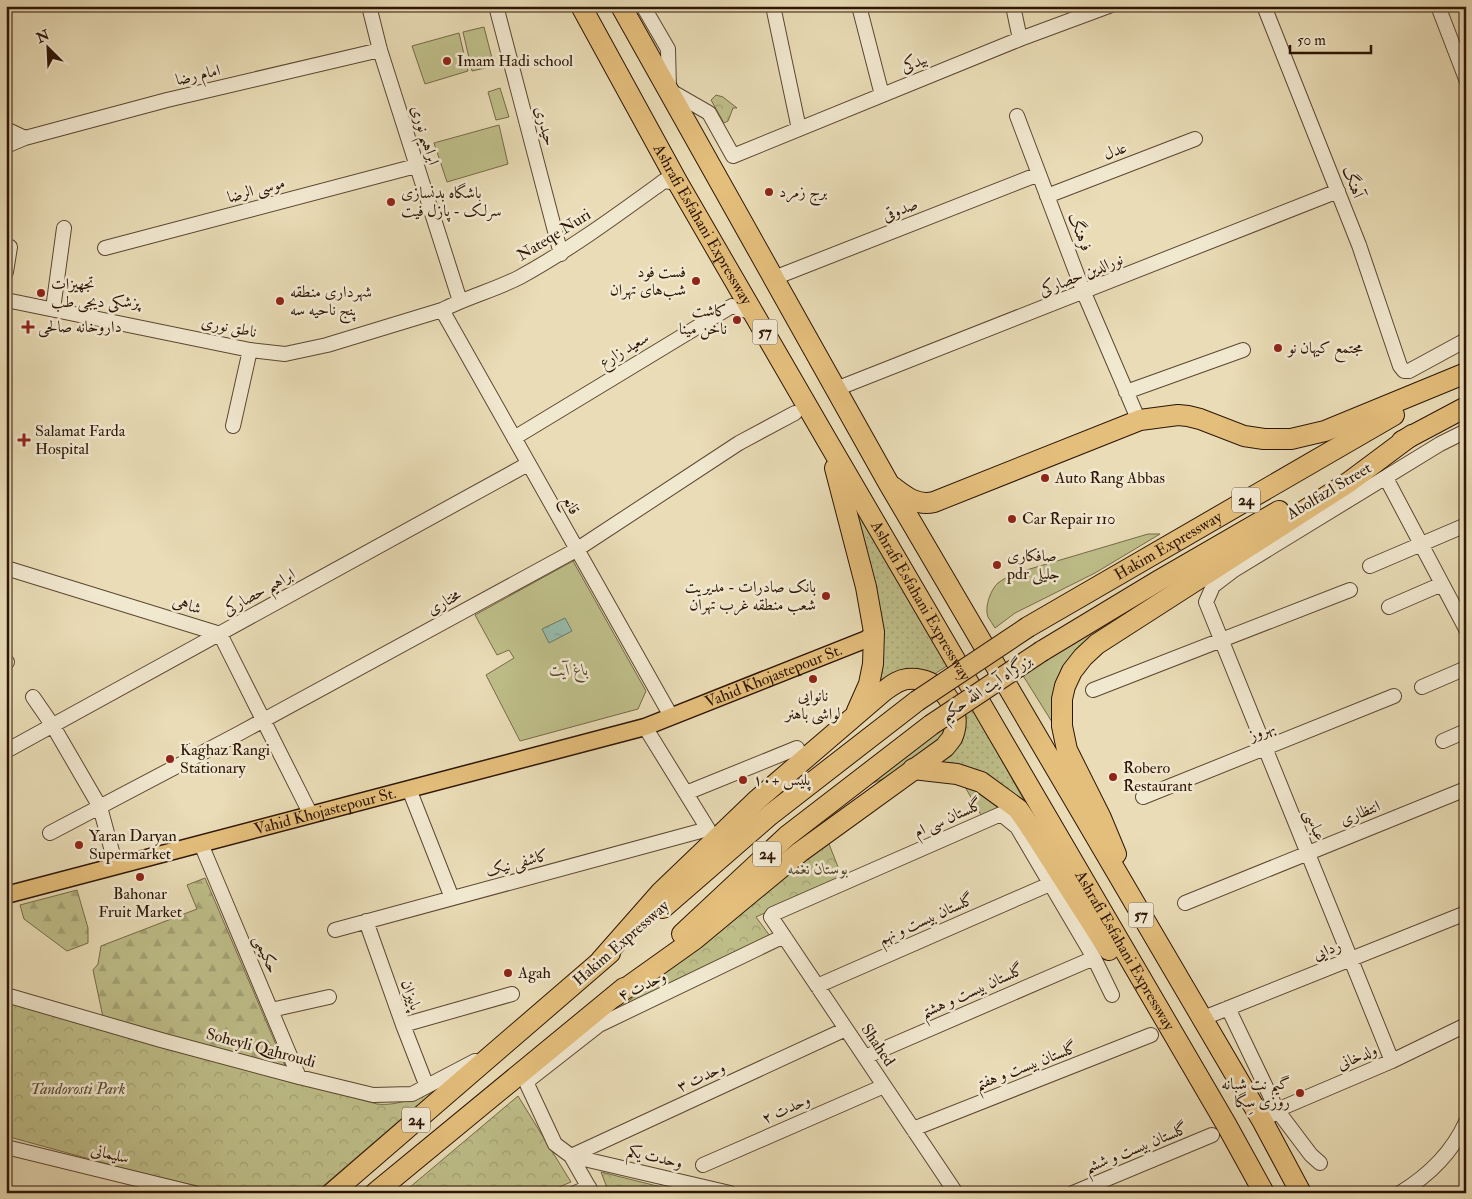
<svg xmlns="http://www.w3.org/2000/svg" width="1472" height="1199" font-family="'IM FELL Double Pica',Amiri,serif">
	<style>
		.grass { fill: url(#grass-dots); stroke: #766a47 }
		.forest { fill: url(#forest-firs); stroke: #766a47 }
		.park { fill: url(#park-crowns); stroke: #766a47 }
		.garden { fill: #bebe89; stroke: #766a47 }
		.water { fill: url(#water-ripples); stroke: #6d7969 }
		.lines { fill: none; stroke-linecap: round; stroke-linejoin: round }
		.minor-casing { stroke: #5c4731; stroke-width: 16 }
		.major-casing { stroke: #2d1505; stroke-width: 19 }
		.highway-casing { stroke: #2d1505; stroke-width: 22 }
		.minor { stroke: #f1e8d0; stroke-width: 14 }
		.major { stroke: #e4be7b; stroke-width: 16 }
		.highway { stroke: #e4be7b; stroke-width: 20 }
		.highway-bridge-casing { stroke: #2d1505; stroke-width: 22; stroke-linecap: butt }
		.highway-bridge { stroke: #e4be7b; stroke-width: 20 }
		.poi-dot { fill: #8f2418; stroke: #f1e8d0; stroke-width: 2 }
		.labels { text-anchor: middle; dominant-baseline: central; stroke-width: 5; stroke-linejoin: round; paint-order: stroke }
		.shield { fill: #f1e8d0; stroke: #685442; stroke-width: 1 }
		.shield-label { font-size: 15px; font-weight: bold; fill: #2d1505 }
		.poi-label { font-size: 16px; fill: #2d1505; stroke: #f1e8d0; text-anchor: start }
		.street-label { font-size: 16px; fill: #2d1505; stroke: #f1e8d0 }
		.park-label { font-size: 16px; font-style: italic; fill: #58482d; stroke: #f1e8d0 }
	</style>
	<defs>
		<pattern id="grass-dots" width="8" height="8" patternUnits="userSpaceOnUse" patternTransform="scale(1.25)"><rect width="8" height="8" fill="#bebe89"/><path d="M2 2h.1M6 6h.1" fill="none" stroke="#a4a275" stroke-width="1.8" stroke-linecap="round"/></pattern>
		<pattern id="forest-firs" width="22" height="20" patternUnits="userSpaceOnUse" patternTransform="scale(1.25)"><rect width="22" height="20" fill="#bebe89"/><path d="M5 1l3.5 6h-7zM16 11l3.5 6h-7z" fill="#a4a275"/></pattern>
		<pattern id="park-crowns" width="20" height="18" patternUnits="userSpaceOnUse" patternTransform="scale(1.25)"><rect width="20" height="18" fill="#bebe89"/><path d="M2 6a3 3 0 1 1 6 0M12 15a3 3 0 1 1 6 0" fill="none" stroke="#a4a275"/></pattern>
		<pattern id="water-ripples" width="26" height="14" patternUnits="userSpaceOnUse" patternTransform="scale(1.25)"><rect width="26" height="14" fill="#97bcac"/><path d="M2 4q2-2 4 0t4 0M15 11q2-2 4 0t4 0" fill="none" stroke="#82a192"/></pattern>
	</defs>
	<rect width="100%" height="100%" fill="#e9dcb6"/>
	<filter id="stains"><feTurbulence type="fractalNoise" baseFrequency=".004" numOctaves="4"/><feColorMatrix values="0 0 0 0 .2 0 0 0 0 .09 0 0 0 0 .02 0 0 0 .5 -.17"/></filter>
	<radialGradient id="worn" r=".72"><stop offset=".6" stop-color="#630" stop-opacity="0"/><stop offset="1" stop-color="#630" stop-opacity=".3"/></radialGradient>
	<path class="grass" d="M842,482L886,561L950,664L933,675L878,685Z
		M973,709L1030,811L937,762L961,715Z"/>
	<path class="forest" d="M205,878L286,1068L103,1017L93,970L98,964L101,946L197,909L187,885Z
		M77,890L88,928V943L67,951L24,919L20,905Z"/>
	<path class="park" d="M716,95L723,97L737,108H733L728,121L724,123L711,100Z
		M827,839L842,877L756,917L770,936L617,1010L704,942Z
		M6,1001L377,1104C404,1107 429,1091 452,1078L408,1113L315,1193H213L6,1136Z
		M518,1096L571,1182L545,1193H403Z
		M601,1172L685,1193H609Z"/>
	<path class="garden" d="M484,27L494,66L472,71L463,32Z
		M459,33L468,71L425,84L412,46Z
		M500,88L509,117L496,120L488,92Z
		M499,125L508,164L447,182L434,143Z
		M1148,534H1160L1095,573L1015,613L995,628C993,624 990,621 988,617C984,607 991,589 998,583C1003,579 1008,577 1013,574Z
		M573,561L646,691L638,709L520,741L486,675L514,658L509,650L497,655L475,615Z
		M1178,579L1087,647L1057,730L1022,674Z
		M950,722L943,741L892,775L859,789Z
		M960,778L1007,804L981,815Z"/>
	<path class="water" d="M565,618L572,631L549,643L542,629Z"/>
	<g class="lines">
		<defs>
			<path id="minor" d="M369,6L380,50L460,301
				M496,6L561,254
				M643,6L668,49L669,90L709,113L733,156L1020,39L1109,6
				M773,6L799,129
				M859,6L882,95
				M1013,6L1020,39
				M1264,6L1359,245L1400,366L1404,371H1409L1466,340
				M1438,6L1466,79
				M1017,116L1084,293L1136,414
				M6,129L25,138
				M6,146L25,138L167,100L380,50
				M1047,196L1195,139
				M105,248L416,166
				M6,272L10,247
				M774,278L1039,174
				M6,300L250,350L285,354L327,345L442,310C467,297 495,290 520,277C571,249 617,215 664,181L678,183
				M53,309L64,228
				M442,310L671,716
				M836,389L1338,191
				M1126,392L1243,350
				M233,426L250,350
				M514,438L732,306L755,314
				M1386,478L1466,629
				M1370,566L1466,525
				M6,568L220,634L311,815
				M1389,607L1442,584
				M6,662H7
				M1422,687L1466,668
				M1093,690L1350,590
				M33,697L53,726L100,807L116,866
				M1443,741L1466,731
				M6,751L528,464
				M409,789L452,898
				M686,793L797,748
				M1143,797L1394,696
				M50,833L238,734L576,550L739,443L795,413
				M201,844L299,1077
				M1185,903L1466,789
				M366,921L403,1025L424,1079
				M335,930L708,829L645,727
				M817,986L1050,884
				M6,995L161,1040L299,1077L373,1095L412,1094L475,1061
				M1228,1008L1277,1110L1311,1155L1320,1163
				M271,1010L329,997
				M1201,1019L1466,913
				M403,1025L512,994
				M865,1057L1094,958
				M1392,1061L1206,602L1213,586L1234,570L1440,444L1466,431
				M1263,1122L1277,1110L1392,1061L1466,1025
				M913,1129L1151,1035
				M6,1147L194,1193
				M571,1156L846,1029
				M571,1156L730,1193
				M703,1165L884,1086
				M575,1193L589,1187
				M592,1193L571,1156L555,1144L527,1084L530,1079L599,1025L784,936
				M956,1193L771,917L773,914L1001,814L1017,827L1094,958L1112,995
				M1073,1193L1212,1135
				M1400,1193C1428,1176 1452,1153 1466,1122"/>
			<g id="major">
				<path id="s1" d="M6,895L645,727L867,639L874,632"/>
			</g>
			<g id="highway">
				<path id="s2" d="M581,6L678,183L828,442L1226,1124L1264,1193"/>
				<path d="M621,6L889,484L1263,1122L1301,1193"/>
				<path d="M1402,441L1466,407"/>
				<path d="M835,468L866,587L874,632L873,664L869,684L857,711"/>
				<path d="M893,487C906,497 917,506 934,502L1140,420L1178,415L1188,416L1200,419L1244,436L1264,439H1291L1325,431L1466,373"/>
				<path id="s3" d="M1028,627L1394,415"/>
				<path d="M1042,651L1158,581L1279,511"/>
				<path d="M913,769L957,774L981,782L1018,809L1033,831L1109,950"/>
				<path d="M1116,854L1101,818L1067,750L1062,726V699L1065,686L1072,671L1083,657L1097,644L1349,482L1412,435"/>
				<path d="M663,908L770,815L917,701"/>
				<path d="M682,934L787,836L931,725"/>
				<path d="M601,960L660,893L758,799L884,691C891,686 898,680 907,679C938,675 966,708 952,738C950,741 947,744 945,747L800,852L695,939L615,996"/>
				<path d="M332,1193L610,953"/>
				<path d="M375,1193L624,988"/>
			</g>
		</defs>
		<use href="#minor" class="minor-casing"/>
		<use href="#major" class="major-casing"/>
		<use href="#highway" class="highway-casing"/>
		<use href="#minor" class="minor"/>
		<use href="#major" class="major"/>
		<use href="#highway" class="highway"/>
		<defs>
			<path id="highway-bridge" d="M917,701L1028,627
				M931,725L1042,651"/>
		</defs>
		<use href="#highway-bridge" class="highway-bridge-casing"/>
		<use href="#highway-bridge" class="highway-bridge"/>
	</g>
	<g class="poi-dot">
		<circle cx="447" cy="61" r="5"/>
		<circle cx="769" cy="192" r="5"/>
		<circle cx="391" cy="202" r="5"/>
		<circle cx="696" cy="281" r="5"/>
		<circle cx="41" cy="293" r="5"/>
		<circle cx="280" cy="301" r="5"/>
		<circle cx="737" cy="320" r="5"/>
		<path d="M25.5 319.5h5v5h5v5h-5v5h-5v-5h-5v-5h5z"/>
		<circle cx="1278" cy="348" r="5"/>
		<path d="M21.5 432.5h5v5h5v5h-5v5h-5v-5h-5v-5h5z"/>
		<circle cx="1045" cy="478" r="5"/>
		<circle cx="1012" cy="519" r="5"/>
		<circle cx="997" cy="565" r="5"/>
		<circle cx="826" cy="596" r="5"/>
		<circle cx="813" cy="679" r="5"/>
		<circle cx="170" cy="759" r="5"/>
		<circle cx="1113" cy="777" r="5"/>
		<circle cx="743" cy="780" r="5"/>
		<circle cx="79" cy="845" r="5"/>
		<circle cx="140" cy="877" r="5"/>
		<circle cx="508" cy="973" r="5"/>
		<circle cx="1300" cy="1093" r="5"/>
	</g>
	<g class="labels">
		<g class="shield">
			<rect x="752.5" y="319.5" width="25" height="25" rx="4"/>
			<rect x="1232" y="487.5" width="28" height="25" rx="4"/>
			<rect x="753" y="841.5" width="28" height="25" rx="4"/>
			<rect x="1128.5" y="902.5" width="25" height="25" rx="4"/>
			<rect x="402" y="1107.5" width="28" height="25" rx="4"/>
		</g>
		<g class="shield-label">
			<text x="765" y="332">57</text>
			<text x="1246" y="500">24</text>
			<text x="767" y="854">24</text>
			<text x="1141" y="915">57</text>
			<text x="416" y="1120">24</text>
		</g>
		<g class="poi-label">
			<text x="457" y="61">Imam Hadi school</text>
			<text x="779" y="192">برج زمرد</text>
			<text x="401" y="193">باشگاه بدنسازی<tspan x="401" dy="18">سرلک - پازل فیت</tspan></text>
			<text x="686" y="272" text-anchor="end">فست فود<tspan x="686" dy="18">شب‌های تهران</tspan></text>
			<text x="51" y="284">تجهیزات<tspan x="51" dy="18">پزشکی دیجی طب</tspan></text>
			<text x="290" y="292">شهرداری منطقه<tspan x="290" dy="18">پنج ناحیه سه</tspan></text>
			<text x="727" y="311" text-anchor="end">کاشت<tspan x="727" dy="18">ناخن مینا</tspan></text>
			<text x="38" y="327">داروخانه صالحی</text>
			<text x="1288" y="348">مجتمع کیهان نو</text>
			<text x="35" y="431">Salamat Farda<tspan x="35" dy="18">Hospital</tspan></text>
			<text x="1055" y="478">Auto Rang Abbas</text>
			<text x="1022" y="519">Car Repair 110</text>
			<text x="1007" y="556">صافکاری<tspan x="1007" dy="18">pdr جلیلی</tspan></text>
			<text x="816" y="587" text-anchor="end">بانک صادرات - مدیریت<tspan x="816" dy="18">شعب منطقه غرب تهران</tspan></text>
			<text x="813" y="696" text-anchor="middle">نانوایی<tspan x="813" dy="18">لواشی باهنر</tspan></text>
			<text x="180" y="750">Kaghaz Rangi<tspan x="180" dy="18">Stationary</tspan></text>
			<text x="1123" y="768">Robero<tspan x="1123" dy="18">Restaurant</tspan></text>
			<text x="753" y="780">پلیس +۱۰</text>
			<text x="89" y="836">Yaran Daryan<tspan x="89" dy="18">Supermarket</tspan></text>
			<text x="140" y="894" text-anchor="middle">Bahonar<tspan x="140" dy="18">Fruit Market</tspan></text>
			<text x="518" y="973">Agah</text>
			<text x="1290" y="1084" text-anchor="end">گیم نت شبانه<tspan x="1290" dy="18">روزی سِگا</tspan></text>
		</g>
		<g class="street-label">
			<text transform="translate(914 63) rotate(-22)">بیدکی</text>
			<text transform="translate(198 75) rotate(-13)">امام رضا</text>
			<text transform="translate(545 126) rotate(75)">حیدری</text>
			<text transform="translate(425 135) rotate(73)">ابراهیم نوری</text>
			<text transform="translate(1115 151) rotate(-21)">عدل</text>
			<text transform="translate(1353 182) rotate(69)">آهنگ</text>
			<text transform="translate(256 190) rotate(-15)">موسی الرضا</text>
			<text transform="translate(900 210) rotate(-22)">صدوقی</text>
			<text stroke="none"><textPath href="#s2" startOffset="250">Ashrafi Esfahani Expressway</textPath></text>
			<text transform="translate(1080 232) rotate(69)">فرهنگ</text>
			<text transform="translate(554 235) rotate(-32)">Nateqe Nuri</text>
			<text transform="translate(1081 275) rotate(-22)">نورالدین حصارکی</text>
			<text transform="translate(229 327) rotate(11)">ناطق نوری</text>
			<text transform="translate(624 350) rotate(-31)">سعید زارع</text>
			<text transform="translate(1329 491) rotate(-31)">Abolfazl Street</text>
			<text transform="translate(571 505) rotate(61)">قانع</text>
			<text stroke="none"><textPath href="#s3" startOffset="162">Hakim Expressway</textPath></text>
			<text transform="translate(259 592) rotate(-29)">ابراهیم حصارکی</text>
			<text stroke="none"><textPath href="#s2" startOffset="685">Ashrafi Esfahani Expressway</textPath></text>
			<text transform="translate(444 602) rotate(-29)">مختاری</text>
			<text transform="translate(187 605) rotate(17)">شاهی</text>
			<text stroke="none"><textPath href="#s1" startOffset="799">Vahid Khojastepour St.</textPath></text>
			<text transform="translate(986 688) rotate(-34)">بزرگراه آیت الله حکیم</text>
			<text transform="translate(1262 731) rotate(-22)">بهروز</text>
			<text stroke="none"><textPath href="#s1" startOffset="330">Vahid Khojastepour St.</textPath></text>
			<text transform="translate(1360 813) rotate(-22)">انتظاری</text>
			<text transform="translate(948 818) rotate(-24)">گلستان سی ام</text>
			<text transform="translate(1315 825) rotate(68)">عباسی</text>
			<text transform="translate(517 863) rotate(-15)">کاشفی نیک</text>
			<text transform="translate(926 919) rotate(-24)">گلستان بیست و نهم</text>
			<text transform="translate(621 943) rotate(-41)">Hakim Expressway</text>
			<text transform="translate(1327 950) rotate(-22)">ردایی</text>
			<text stroke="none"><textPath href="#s2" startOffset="1090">Ashrafi Esfahani Expressway</textPath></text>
			<text transform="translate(266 954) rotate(67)">حکیمی</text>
			<text transform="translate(642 986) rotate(-25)">وحدت ۴</text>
			<text transform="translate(972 991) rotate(-24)">گلستان بیست و هشتم</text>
			<text transform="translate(411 995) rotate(70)">پاییزان</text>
			<text transform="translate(878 1045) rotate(56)">Shahed</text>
			<text transform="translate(261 1048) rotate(15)">Soheyli Qahroudi</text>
			<text transform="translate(1357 1057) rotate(-23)">ولدخانی</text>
			<text transform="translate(1026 1066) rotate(-21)">گلستان بیست و هفتم</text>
			<text transform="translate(701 1077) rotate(-25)">وحدت ۳</text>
			<text transform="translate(786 1109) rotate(-24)">وحدت ۲</text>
			<text transform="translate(1136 1148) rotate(-22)">گلستان بیست و ششم</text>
			<text transform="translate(110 1154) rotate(14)">سلیمانی</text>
			<text transform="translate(655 1157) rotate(13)">وحدت یکم</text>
		</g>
		<g class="park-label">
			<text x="569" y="670">باغ آیت</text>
			<text x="818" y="869">بوستان نغمه</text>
			<text x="78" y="1089">Tandorosti Park</text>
		</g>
	</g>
	<rect width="1472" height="1199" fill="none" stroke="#e9dcb6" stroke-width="25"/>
	<rect x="8" y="8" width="1457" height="1184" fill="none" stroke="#2d1505" stroke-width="2.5"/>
	<rect x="12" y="12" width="1447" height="1174" fill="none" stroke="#2d1505"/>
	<g transform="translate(48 48) rotate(336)" stroke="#f1e8d0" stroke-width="4" paint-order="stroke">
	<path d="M0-4L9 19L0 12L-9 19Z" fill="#2d1505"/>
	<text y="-8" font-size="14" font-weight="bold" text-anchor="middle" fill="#2d1505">N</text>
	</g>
	<path d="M1290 45v8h81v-8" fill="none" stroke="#2d1505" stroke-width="2.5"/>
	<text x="1297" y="45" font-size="15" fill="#2d1505" stroke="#f1e8d0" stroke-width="4" paint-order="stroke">50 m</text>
	<rect width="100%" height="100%" filter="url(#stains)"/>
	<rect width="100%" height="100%" fill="url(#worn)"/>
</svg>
